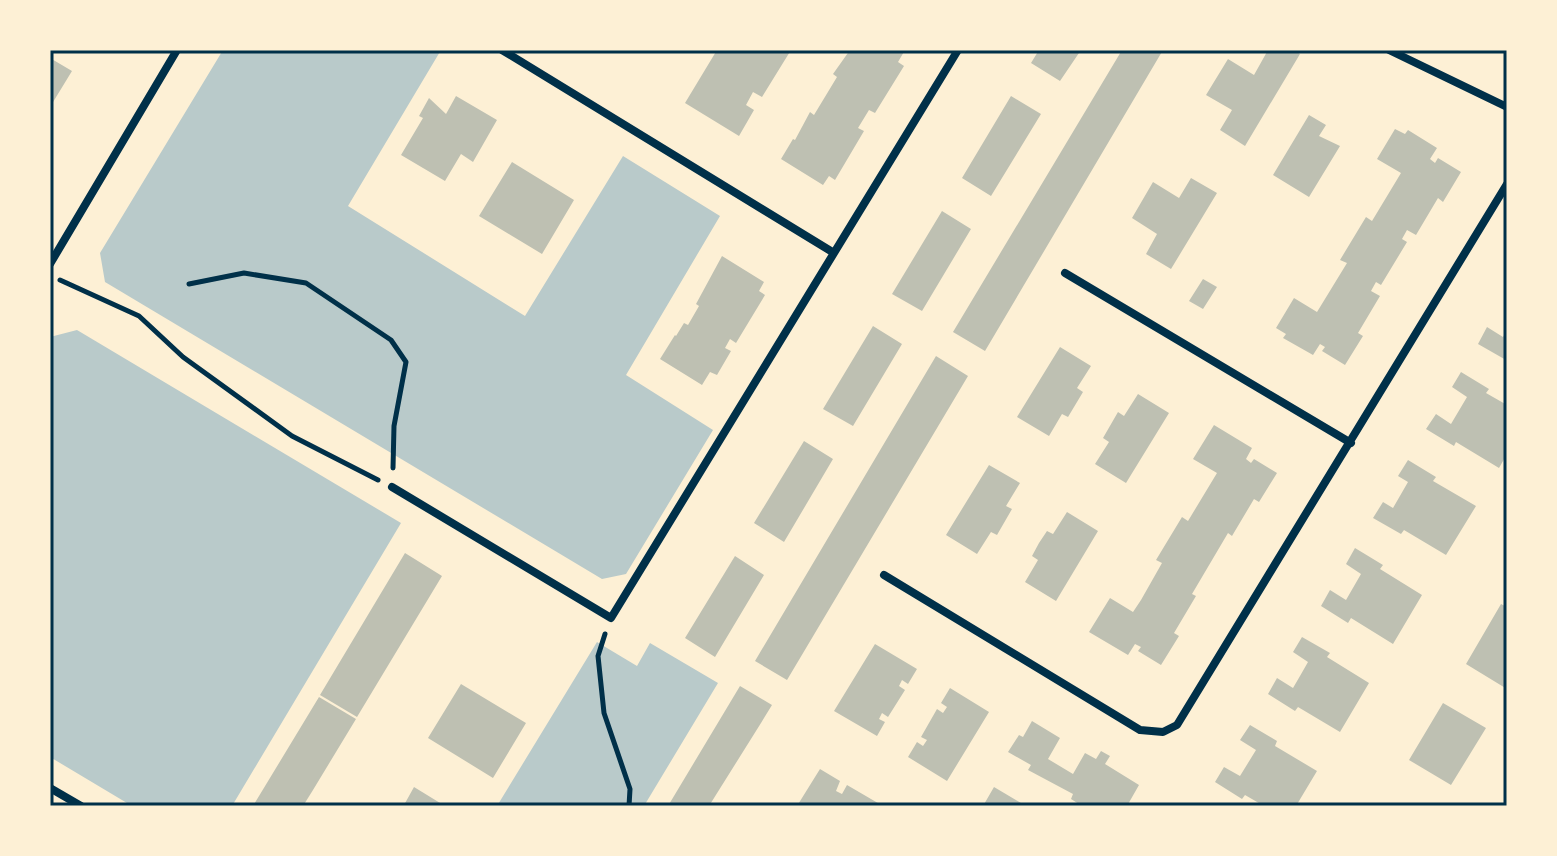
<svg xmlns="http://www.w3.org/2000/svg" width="1557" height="856" font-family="Figtree,sans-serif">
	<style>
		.green { fill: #b9caca }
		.building { fill: #bec0b2 }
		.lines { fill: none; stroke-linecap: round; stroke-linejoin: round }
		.path { stroke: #003049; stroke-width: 5 }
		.minor { stroke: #003049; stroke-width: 8 }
		.neatline { fill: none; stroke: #003049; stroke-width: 3 }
	</style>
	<rect width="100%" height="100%" fill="#fdf0d5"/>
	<path class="green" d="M223,50H441L348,206L525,316L623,156L720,216L626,375L713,430L626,574L602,579L105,282L100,253Z
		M77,330L401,523L232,806H132L50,757V337Z
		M597,642L637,666L650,643L718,683L644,806H497Z"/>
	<path class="building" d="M717,50H791L762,97L753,92L746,105L754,110L739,136L685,103Z
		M850,50H905L898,62L904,66L875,113L869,110L858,128L864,131L835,180L829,176L823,185L781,159L793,139L795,140L810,112L814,115L837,77L833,74Z
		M1039,50H1081L1060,81L1031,63Z
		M1122,50H1163L985,351L953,332Z
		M1268,50H1294L1300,54L1245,146L1220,130L1232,110L1206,95L1228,59L1254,75Z
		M50,58L72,71L50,107Z
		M456,96L497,120L473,162L461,154L445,181L401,155L423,118L419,116L429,98L446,114Z
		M1011,96L1041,114L991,196L962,178Z
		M1309,115L1326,125L1319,136L1340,146L1309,197L1273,175Z
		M1395,129L1405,134L1408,130L1437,148L1430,159L1435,163L1438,158L1461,172L1443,202L1438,198L1416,235L1407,230L1402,239L1407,242L1381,285L1376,282L1371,291L1380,296L1358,333L1363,336L1345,365L1322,351L1325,347L1320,344L1313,355L1283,338L1286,334L1276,328L1294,298L1317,312L1347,263L1340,260L1366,217L1372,221L1401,173L1377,159Z
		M512,162L574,200L542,254L479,216Z
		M1191,178L1217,193L1171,269L1146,254L1157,234L1132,218L1153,182L1179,198Z
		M942,211L971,229L922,311L892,294Z
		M722,256L764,282L759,291L765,295L736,343L730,339L725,348L731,351L717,375L710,372L702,385L660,359L675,335L676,336L684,323L688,325L699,306L696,304Z
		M1203,279L1217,287L1203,309L1189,301Z
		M873,326L902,344L853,426L823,409Z
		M1487,327L1503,337L1507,330L1506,360L1478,344Z
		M1060,347L1091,366L1077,388L1083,392L1068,417L1062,414L1049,436L1017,417Z
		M936,356L968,376L787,680L755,661Z
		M1461,372L1489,389L1486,393L1507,405V454L1499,468L1456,442L1454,446L1426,429L1436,414L1451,424L1467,397L1452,387Z
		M1138,394L1169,413L1126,483L1095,464L1109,442L1103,438L1118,412L1124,416Z
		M1214,425L1252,448L1246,459L1251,463L1254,459L1277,473L1259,502L1254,499L1232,536L1228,533L1192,594L1196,596L1174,633L1179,636L1161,665L1138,651L1141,647L1135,644L1128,655L1089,632L1110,598L1133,612L1141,600L1162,563L1156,560L1182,517L1188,521L1217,473L1193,459Z
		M804,441L833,459L784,542L754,523Z
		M1408,460L1436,477L1433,481L1476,506L1446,555L1404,530L1401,534L1373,518L1383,502L1393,508L1408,482L1398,476Z
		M989,465L1020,483L1006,506L1012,509L997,535L991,532L977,554L946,535Z
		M1067,512L1098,531L1056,601L1025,582L1038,560L1032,556L1039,543L1047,531L1053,534Z
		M1355,548L1383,565L1380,569L1422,595L1393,644L1351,618L1348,623L1321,606L1330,590L1346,600L1361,574L1346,564Z
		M405,553L442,576L357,717L320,695Z
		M735,556L764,575L715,657L685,638Z
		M1501,604L1507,607V689L1466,664Z
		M1302,637L1330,653L1327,657L1369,683L1340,732L1298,707L1295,711L1268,694L1277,678L1293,688L1300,676L1308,662L1293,652Z
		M875,644L917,669L908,684L902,680L899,686L905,690L888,717L882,713L879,719L885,722L877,736L834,711Z
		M461,684L526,723L493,778L428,738Z
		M740,686L772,705L761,723L709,806H668Z
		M950,688L989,712L947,781L908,757L917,742L923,746L927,740L921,737L937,709L943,713L947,707L941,703Z
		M319,697L356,719L313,790L303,806H253Z
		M1443,703L1486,728L1451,785L1409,760Z
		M1032,721L1060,738L1048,759L1073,774L1085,753L1096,759L1101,751L1110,756L1105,764L1139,785L1127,806H1082L1071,799L1073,794L1028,770L1031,765L1008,752L1019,735L1023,737Z
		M1250,725L1277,741L1275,746L1317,771L1296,806H1264L1245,795L1242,799L1215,782L1224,767L1240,776L1256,750L1240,740Z
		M820,769L840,781L836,791L842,794L847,785L883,806H797Z
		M414,787L445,806H406L404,805Z
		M994,787L1026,806H983Z"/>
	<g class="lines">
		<path class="path" d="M60,280L139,316L183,357L292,436L378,480
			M189,284L244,273L306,283L391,340L406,362L394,426L393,468
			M605,634L598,656L604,713L630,789L629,806"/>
		<path class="minor" d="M502,50L834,253
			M1389,50L1507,107
			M50,264L177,50
			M1065,273L1351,443
			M392,487L611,618L958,50
			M884,575L1140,730L1163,732L1177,725L1507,184
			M50,788L81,806"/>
	</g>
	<rect width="1557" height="856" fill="none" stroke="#fdf0d5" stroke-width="104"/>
	<rect x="52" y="52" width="1453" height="752" class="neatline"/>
</svg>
